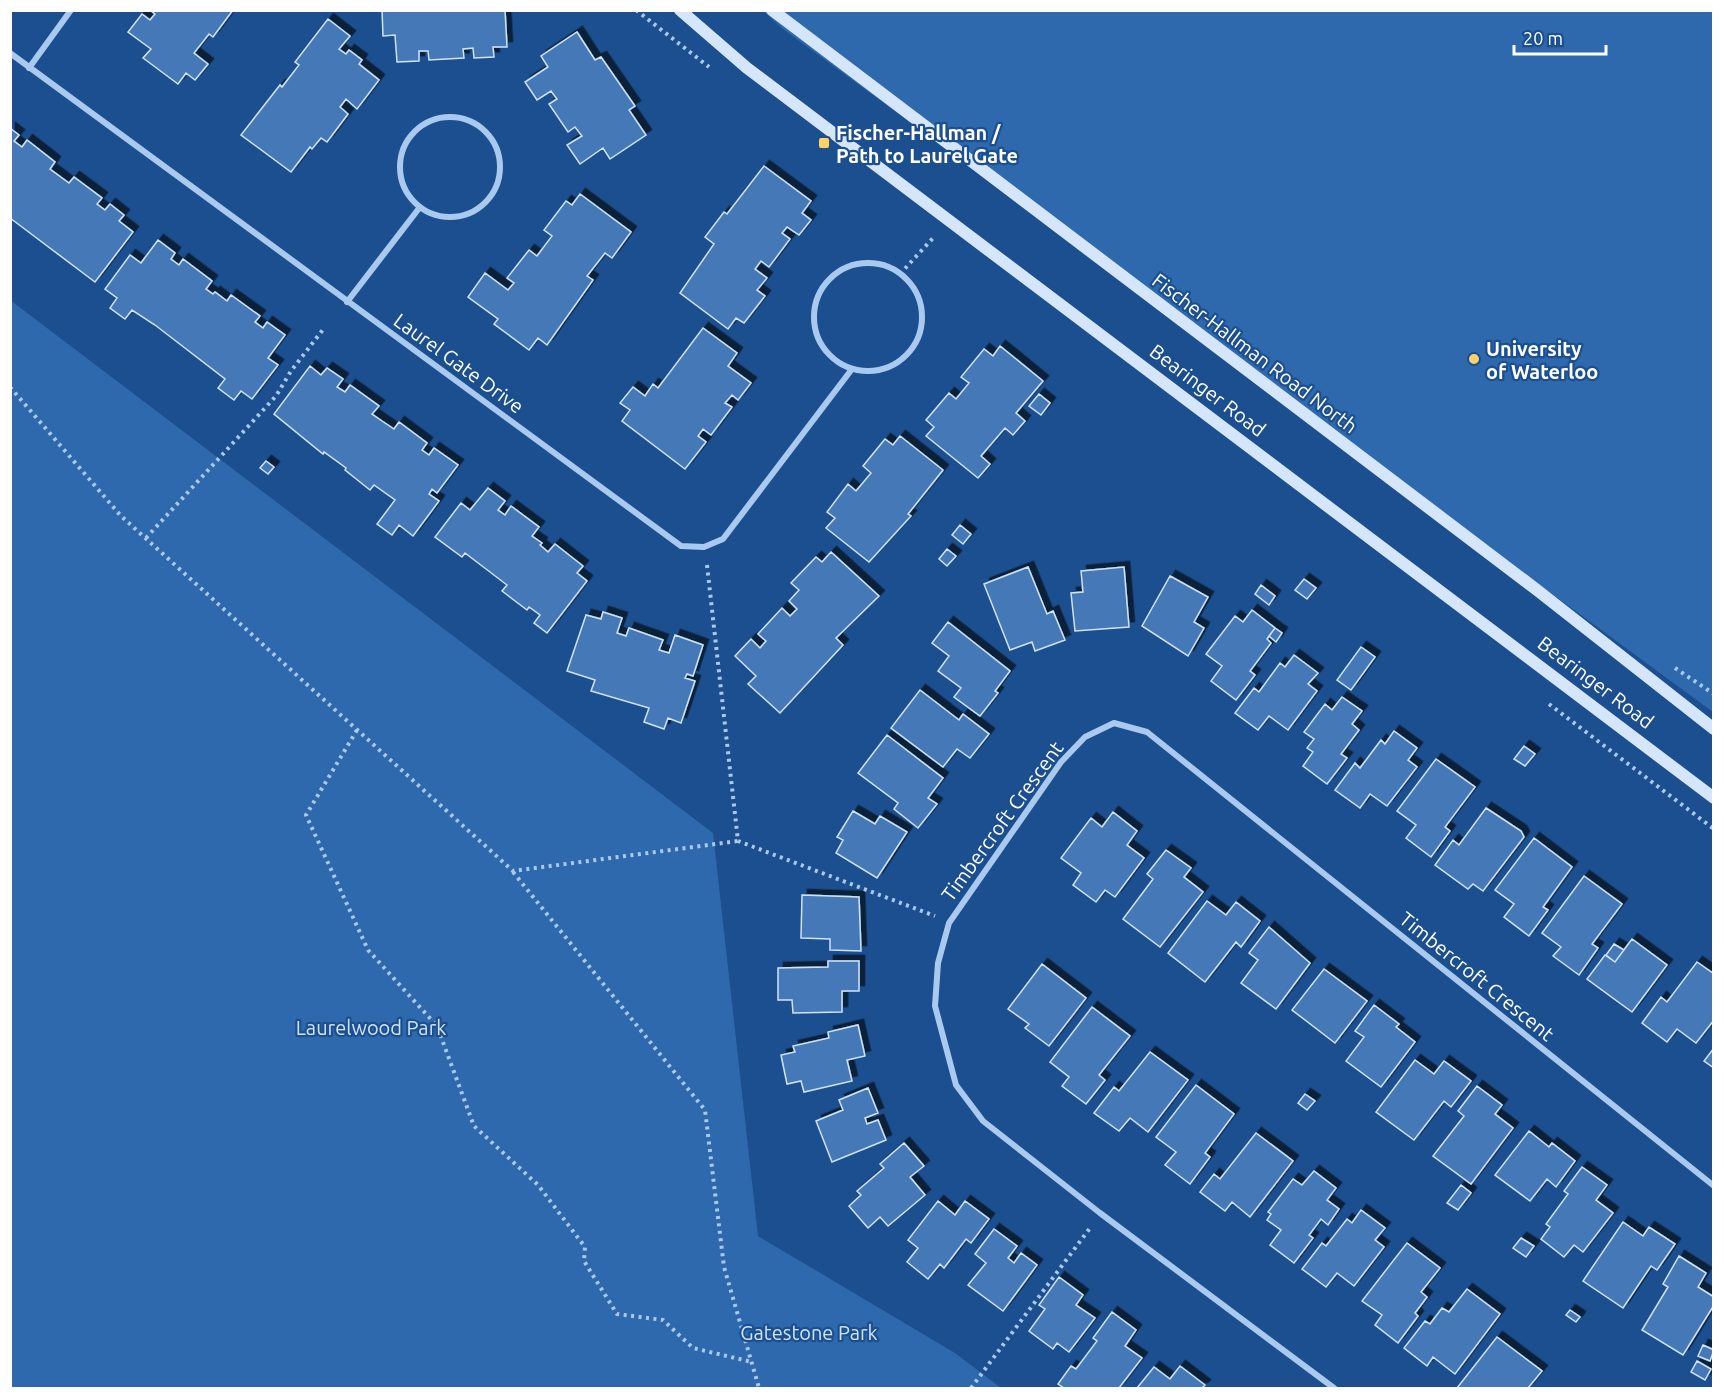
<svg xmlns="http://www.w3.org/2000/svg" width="1724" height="1399" font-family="Ubuntu,sans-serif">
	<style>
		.green { fill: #2e69ad }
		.building { fill: #4478b7; stroke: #cfe3fa; stroke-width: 1.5; filter: url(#shadow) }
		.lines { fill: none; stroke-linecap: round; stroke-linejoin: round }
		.path { stroke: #a9c9ee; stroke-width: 4; stroke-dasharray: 3 4.5; stroke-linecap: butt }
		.street { stroke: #a9c9ee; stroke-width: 6 }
		.secondary { stroke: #d6e6fa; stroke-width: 12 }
		.poi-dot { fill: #ffd166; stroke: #1b4f8f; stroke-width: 2 }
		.labels { text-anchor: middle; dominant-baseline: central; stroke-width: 4.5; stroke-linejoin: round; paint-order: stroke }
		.poi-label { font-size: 20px; font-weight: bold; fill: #fff; stroke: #1b4f8f; text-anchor: start }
		.street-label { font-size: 20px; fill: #fff; stroke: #1b4f8f }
		.park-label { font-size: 20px; fill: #cfe3fa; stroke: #1b4f8f }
	</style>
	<defs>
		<filter id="shadow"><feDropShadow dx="5.5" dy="-5.5" stdDeviation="0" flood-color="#0009"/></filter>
	</defs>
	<rect width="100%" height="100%" fill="#1b4f8f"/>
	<path class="green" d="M763,11H1713V712L783,29Z
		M10,300L713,833L758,1236L955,1353L1001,1388H11Z"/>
	<path class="building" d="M150,10H233L213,37L209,34L194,53L208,64L195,80L186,73L178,84L143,58L151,49L128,32L142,14L150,20L155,14Z
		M382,10H505L507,47H493L494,57L474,58L473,48L463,49L464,58L429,60L428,51H419V61L397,62L395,35L383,36Z
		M328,19L350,36L339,49L346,54L349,50L362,60L359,64L379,80L357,109L346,99L340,107L348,114L327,142L321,138L312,149L310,147L291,172L241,135L280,85L282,87L299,65L295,62Z
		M577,32L595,60L601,57L635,106L629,110L646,135L610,159L603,148L580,164L567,145L582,136L575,127L568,132L549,104L557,99L551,91L537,100L525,82L548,67L541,56Z
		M10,128L19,135L14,141L22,147L27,140L55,162L50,169L69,183L74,177L102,198L97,204L105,210L110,204L124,215L119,221L133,232L95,282L10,218Z
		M764,166L811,201L802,213L811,220L799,235L787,227L782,233L790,239L769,267L761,261L755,269L767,278L757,290L765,296L744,323L736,318L728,329L680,293L714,244L705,237L724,212L727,214Z
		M580,194L631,232L612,258L605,253L587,276L593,280L547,345L538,338L529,350L494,324L498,319L468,297L485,273L508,290L514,283L507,278L529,250L537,256L552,236L544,230L566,201L572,205Z
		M158,240L175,253L171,259L179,265L183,259L212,281L206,289L213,294L215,292L227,301L231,295L260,316L255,322L263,328L267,322L285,335L268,358L278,365L252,399L241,391L234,400L218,388L225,379L155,325L132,310L125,319L110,308L117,298L105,289L130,255L141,263Z
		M703,328L737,353L728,366L751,383L738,400L732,395L725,403L732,407L711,435L703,429L698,436L706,442L685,469L622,421L630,410L620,403L633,387L645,396L653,384L658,388Z
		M1000,346L1043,381L1016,413L1025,421L1013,435L1005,428L981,456L990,464L978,478L926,436L934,427L926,420L949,393L956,399L969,383L961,377L984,349L993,356Z
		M310,366L321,375L327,368L343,379L337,387L345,392L350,385L379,406L372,414L382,421L394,429L399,422L427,443L422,450L429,455L434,448L458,465L437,493L432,489L429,494L439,501L413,536L399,525L392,535L377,524L395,500L374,485L370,490L345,470L346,468L324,452L323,454L274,414Z
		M1039,394L1050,403L1041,415L1029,406Z
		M900,436L943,470L908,514L911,516L869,562L826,528L835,518L827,512L848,484L856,491L871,473L863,466L885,439L893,445Z
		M266,461L274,467L268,474L260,468Z
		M488,488L505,501L498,510L505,515L511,506L539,527L532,536L542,543L540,545L548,552L555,544L583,566L577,573L587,581L547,633L534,623L540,615L529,607L527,610L502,591L507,585L465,553L462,557L435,537L461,503L470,510Z
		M960,525L971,534L963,544L952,535Z
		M947,549L956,556L947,566L939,559Z
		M831,552L879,596L836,638L843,645L780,713L748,684L756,676L735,656L751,639L760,648L766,641L758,634L782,608L790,616L797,609L789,601L799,590L791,583L816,557L822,562Z
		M1028,567L1047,614L1053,611L1065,640L1035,651L1032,642L1010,650L984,584Z
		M1124,567L1129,627L1075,631L1071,593L1083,592L1081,571Z
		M1170,576L1208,597L1194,622L1204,628L1188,656L1142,626Z
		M1304,579L1316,588L1307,599L1295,590Z
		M1261,585L1275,596L1269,605L1255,594Z
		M1252,610L1275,628L1267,639L1271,643L1250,671L1255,675L1236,700L1211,681L1222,666L1206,654L1235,616L1243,622Z
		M603,612L622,618L617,633L626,636L629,628L663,640L659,650L669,653L675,635L703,645L693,676L687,674L685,678L695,681L681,723L668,718L664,729L644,722L649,708L591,691L595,680L567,671L586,615L601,619Z
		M948,622L1010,671L995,691L998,693L980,716L954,697L961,688L938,671L949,656L932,643Z
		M1275,628L1282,633L1276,642L1269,636Z
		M1361,647L1375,657L1351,690L1337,680Z
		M1294,655L1318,673L1308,684L1317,691L1288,730L1269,716L1258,730L1235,713L1254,688L1259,692L1280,663L1285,667Z
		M920,690L959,720L963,714L989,734L970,758L957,749L943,767L891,728Z
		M1342,697L1362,711L1352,724L1359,730L1341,754L1347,758L1327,784L1303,766L1313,752L1307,748L1314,739L1304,732L1325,704L1332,710Z
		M1394,731L1417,748L1408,760L1417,767L1387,806L1370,794L1360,808L1335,790L1355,763L1360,768L1381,740L1385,744Z
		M887,735L943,778L928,798L937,804L918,828L894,809L898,803L858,773Z
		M1524,746L1535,754L1525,766L1514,759Z
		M1436,759L1475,787L1445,827L1450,831L1431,857L1406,838L1416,825L1397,811Z
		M1486,808L1521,831L1524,837L1483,891L1473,884L1468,889L1435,865L1453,840L1459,845Z
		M853,811L875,824L880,816L907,832L877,878L836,853L843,840L837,837Z
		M1113,812L1137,831L1127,845L1144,858L1115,897L1105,890L1096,902L1073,885L1081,873L1061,858L1091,818L1102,827Z
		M1534,838L1572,867L1543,907L1548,910L1529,936L1504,917L1514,904L1495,890Z
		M1166,850L1191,868L1184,877L1203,892L1160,947L1123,919L1153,879L1147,874Z
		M1584,876L1622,904L1592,944L1598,948L1579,975L1553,956L1561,947L1542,933Z
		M802,895L859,897L861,951L830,950V939L801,938Z
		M1207,901L1226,915L1236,902L1260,921L1241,947L1236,942L1205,982L1168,953Z
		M1269,927L1310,963L1276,1009L1241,983L1258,960L1249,953Z
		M1632,939L1667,965L1632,1012L1587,979L1605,955L1615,962Z
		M1614,944L1624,950L1615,962L1606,955Z
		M828,961H859V991H842V1012L793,1013L792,1000H778V968L828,967Z
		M1697,962L1714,974V1020L1696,1043L1677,1029L1667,1042L1642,1023L1661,997L1667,1002Z
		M1042,964L1086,998L1049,1046L1025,1028L1029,1024L1008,1009Z
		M1324,969L1367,1001L1335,1043L1292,1010Z
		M1374,1005L1399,1024L1396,1027L1415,1042L1381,1087L1346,1061L1364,1037L1355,1031Z
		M1092,1007L1130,1036L1099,1075L1105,1080L1086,1104L1062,1086L1069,1077L1050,1062Z
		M858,1025L865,1056L847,1060L852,1081L804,1092L801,1081L787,1084L781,1055L795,1052L793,1046L829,1038L828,1032Z
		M1714,1048V1068L1704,1061Z
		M1150,1052L1188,1080L1148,1132L1130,1118L1119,1131L1094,1113L1114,1087L1119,1091Z
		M1415,1060L1434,1074L1444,1061L1471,1081L1451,1107L1444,1101L1414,1140L1376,1112Z
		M1196,1085L1234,1114L1205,1153L1210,1157L1190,1184L1165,1165L1176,1152L1156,1137Z
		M1477,1086L1502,1105L1495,1114L1513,1128L1471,1184L1433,1156L1464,1116L1458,1111Z
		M868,1088L878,1113L865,1118L867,1124L878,1120L886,1140L832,1162L816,1121L843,1110L839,1100Z
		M1305,1094L1315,1101L1307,1110L1298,1103Z
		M1529,1131L1549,1147L1552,1143L1575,1161L1556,1187L1547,1179L1530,1201L1495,1175Z
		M1256,1133L1293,1161L1250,1217L1232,1202L1225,1211L1200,1192L1214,1174L1220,1179Z
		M904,1143L924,1166L910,1177L925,1195L888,1226L880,1217L868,1228L849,1206L861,1195L857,1191L884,1168L880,1164Z
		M1582,1167L1607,1185L1596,1200L1613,1213L1583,1252L1574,1245L1564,1257L1541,1239L1550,1227L1546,1224L1568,1194L1564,1191Z
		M1314,1171L1336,1188L1327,1200L1339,1209L1328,1225L1321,1219L1309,1235L1313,1238L1294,1263L1270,1245L1281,1230L1267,1220L1271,1214L1268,1212L1293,1179L1302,1185Z
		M1461,1185L1471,1193L1458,1210L1447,1203Z
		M938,1201L955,1215L965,1201L989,1219L971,1243L966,1239L944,1268L940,1264L928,1279L907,1262L918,1248L908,1240Z
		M1361,1210L1385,1228L1375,1240L1384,1247L1354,1286L1337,1273L1326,1287L1302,1269L1322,1243L1326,1246L1347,1219L1352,1223Z
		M1623,1222L1643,1236L1649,1227L1675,1244L1657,1270L1651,1266L1623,1308L1583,1281Z
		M994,1229L1017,1246L1008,1258L1014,1263L1021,1253L1037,1265L1003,1311L968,1285L986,1263L975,1254Z
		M1521,1238L1534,1246L1526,1257L1513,1248Z
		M1407,1243L1440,1268L1421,1292L1427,1297L1415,1313L1418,1316L1398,1343L1375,1325L1382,1315L1362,1301Z
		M1679,1256L1706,1273L1698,1287L1714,1297V1305L1683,1355L1642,1330L1668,1287L1663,1284Z
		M1059,1277L1083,1295L1076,1305L1095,1318L1069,1352L1057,1343L1053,1349L1029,1331L1045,1309L1039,1305Z
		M1467,1289L1500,1314L1455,1374L1433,1357L1427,1366L1404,1348L1425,1321L1430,1324L1442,1308L1449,1312Z
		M1570,1310L1580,1317L1576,1322L1566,1315Z
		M1112,1312L1136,1330L1125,1346L1142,1358L1119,1388H1064L1058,1384L1071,1366L1076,1369L1097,1341L1093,1338Z
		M1497,1337L1542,1371L1528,1388H1457Z
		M1703,1345L1714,1350L1710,1361L1698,1356Z
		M1697,1361L1711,1369L1705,1380L1691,1372Z
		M1180,1366L1205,1385L1202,1388H1137L1154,1367L1170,1379Z"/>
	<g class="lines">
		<path class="path" d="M636,10L709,67
			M900,274L934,237
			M10,387L121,516L513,871L738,841
			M146,538L276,396L291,371L325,327
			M707,565L738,841L935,916
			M1675,668L1714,694
			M1549,704L1714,829
			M357,730L306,815L368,950L437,1026L474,1126L538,1185L585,1247L584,1261L617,1314L663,1320L693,1348L752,1362
			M513,872L705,1110L724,1267L759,1388
			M971,1388L1090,1228"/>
		<path class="street" d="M10,53L681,546L704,547L723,539L852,369
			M29,68L71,10
			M400 167a50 50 0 1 1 100 0a50 50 0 1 1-100 0Z
			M814 317a54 54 0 1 1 108 0a54 54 0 1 1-108 0Z
			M347,302L420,207
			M1334,1388L1100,1213L983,1121L956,1085L935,1006L938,963L949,923L1061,762L1085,737L1114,723L1147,732L1714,1186"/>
		<path class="secondary" d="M680,10L747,68L1714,798
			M772,10L1537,590L1714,729"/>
	</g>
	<g class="poi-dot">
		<rect x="818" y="137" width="12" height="12" rx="3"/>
		<circle cx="1474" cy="359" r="6"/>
	</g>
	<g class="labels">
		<g class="poi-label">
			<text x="836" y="132">Fischer-Hallman /<tspan x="836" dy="23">Path to Laurel Gate</tspan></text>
			<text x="1486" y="348">University<tspan x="1486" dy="23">of Waterloo</tspan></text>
		</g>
		<g class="street-label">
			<text transform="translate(1255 353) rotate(37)">Fischer-Hallman Road North</text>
			<text transform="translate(459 363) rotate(36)">Laurel Gate Drive</text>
			<text transform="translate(1208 390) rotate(37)">Bearinger Road</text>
			<text transform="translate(1596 682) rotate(37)">Bearinger Road</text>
			<text transform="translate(1002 821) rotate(-54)">Timbercroft Crescent</text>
			<text transform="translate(1477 976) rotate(39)">Timbercroft Crescent</text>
		</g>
		<g class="park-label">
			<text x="371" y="1027">Laurelwood Park</text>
			<text x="809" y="1332">Gatestone Park</text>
		</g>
	</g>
	<rect width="1724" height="1399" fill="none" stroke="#ffffff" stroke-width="24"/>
	<path d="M1514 45v9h92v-9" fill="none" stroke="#ffffff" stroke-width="3"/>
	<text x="1523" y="45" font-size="18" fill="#ffffff" stroke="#1b4f8f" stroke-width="4.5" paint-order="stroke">20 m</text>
</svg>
